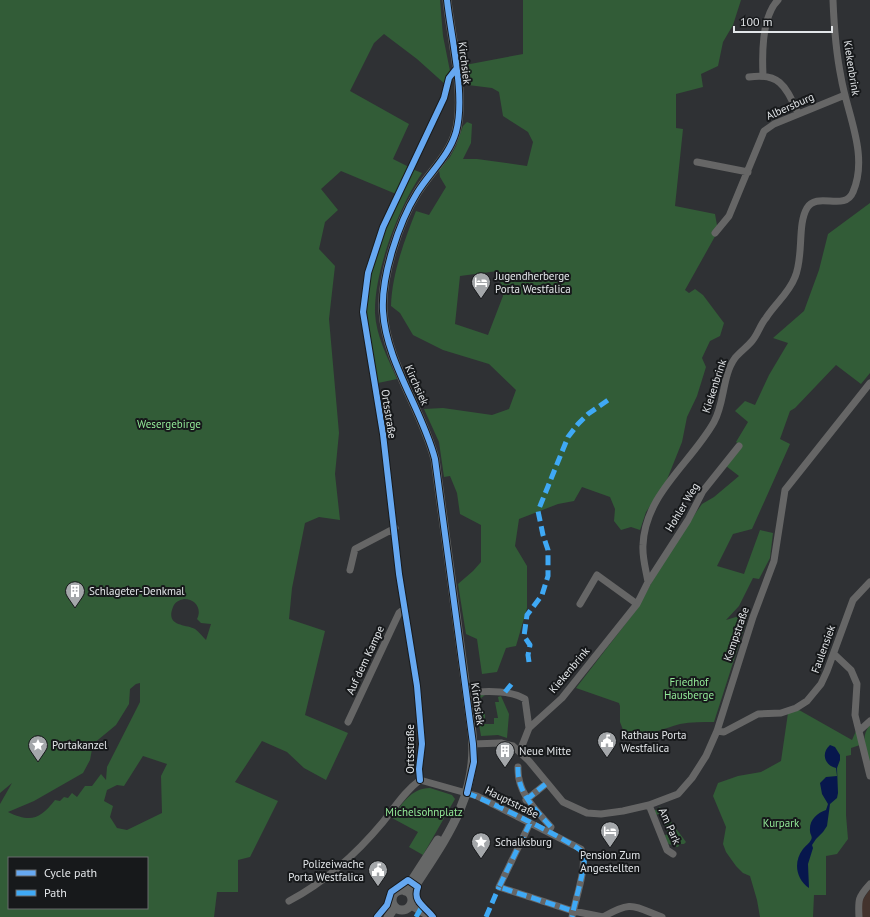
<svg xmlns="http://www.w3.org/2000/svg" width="870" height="917" font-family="'PT Sans',sans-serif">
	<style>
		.education { fill: #43332d }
		.green { fill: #325c37; fill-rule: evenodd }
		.water { fill: #07174d }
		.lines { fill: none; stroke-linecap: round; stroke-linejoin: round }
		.minor { stroke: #666; stroke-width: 7 }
		.major { stroke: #666767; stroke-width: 9 }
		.quiet { stroke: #3fa9f5; stroke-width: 5; stroke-dasharray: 10 5; stroke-linecap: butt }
		.cycleway-casing { stroke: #17191b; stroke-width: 8 }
		.cycleway { stroke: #66a8f1; stroke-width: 6 }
		.labels { text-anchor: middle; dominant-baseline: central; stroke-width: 4; stroke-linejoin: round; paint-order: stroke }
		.street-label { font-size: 11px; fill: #e3e6e9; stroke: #17191b }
		.poi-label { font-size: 11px; fill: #e3e6e9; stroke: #17191b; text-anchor: start }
		.park-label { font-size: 11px; fill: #93ea98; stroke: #17191b }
	</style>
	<rect width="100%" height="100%" fill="#2f3134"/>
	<path class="education" d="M870,889V917H862V901Z"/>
	<path class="green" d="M0,0H440L443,36L450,71L446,85L417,59L384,34L374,43L350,91L409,124L393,159L409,167L396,194L341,171L321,189L338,210L325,222L319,249L335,266L329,319L339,433L335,474L340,520L319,517L305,523L292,588L289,619L325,631L305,715L348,733L326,780L304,768L287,752L262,741L235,782L278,801L250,857L238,860V892H217L214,917H0V804L12,783L0,793ZM184,599C196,599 202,609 197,619L201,623L211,624L206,640C203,637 199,632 195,629C186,624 165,627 173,607C175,602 179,600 184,599ZM140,683V702L107,767L106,780L101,774L92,786H85L77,797L72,793L68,798L64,797L60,801L55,800C40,819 31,823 8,812L34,801L83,773L90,760L93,744L116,725L129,704L130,689L136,684ZM143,756L167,764L161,776L162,813L127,830L117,828L110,817L113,806L104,801L107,790L117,785L124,786ZM9,858H147V908H9Z
		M523,0H741L733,25L723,42L718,66L701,74L703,87L676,94V128L683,129L675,206L715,214L718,231L685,290L689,293L695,289L703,295L724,323L720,336L710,341L702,358L706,367L697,396L687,417L682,442L666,482L646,512L640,530L631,527L621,530L614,521L615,509L610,497L582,487L574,501L558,504L519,519L515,546L527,566V608L516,646L506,648L497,672L482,674L477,639L466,634L458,584L473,571L481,562V525L460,514L457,493L450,476L444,477L439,442L424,409L443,408L492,415L509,409L516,390L489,364L443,350L413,335L400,313L391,306C392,274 404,241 416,211L429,215L446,187L440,177L439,170L450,157L456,146L463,126L467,122L472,124L471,143L463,159H477L527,166L533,142L528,132L503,116L499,92L492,88L468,85L465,65L523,54ZM498,271L503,296L488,335L455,324L460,276Z
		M412,169L422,173C399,207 374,271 375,313C376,336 388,358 397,379L378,383L366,315L373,262L386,224Z
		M870,203V373L861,384L836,365L795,408L790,411L780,439L790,444L752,529L733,534L717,566L744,574L760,530L773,533L770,558L759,579L753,578L739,606L726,620L749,613L714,722C703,722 691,722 680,724C661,729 645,738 625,735L620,722V706L619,703L576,688L637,609L658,571L697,511L702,504L714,497L739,476L726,466L742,447L736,442L748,422L735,411L745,401L755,405L769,375L788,343L773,338L804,311L819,270L828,234Z
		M475,694L485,695L481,698V713L485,714V722H479Z
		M501,696L509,714L507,738L498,735L481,736L479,724H494V718H498L495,702H499L498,697Z
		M799,710L852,740L856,731L860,745L851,748V755L846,756V815L848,839L837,854L826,856V895H814L813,917H760L757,900L750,876L743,873L736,866L726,852L723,844L726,827L713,796L718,783L738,776L761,772L781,761L788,713Z
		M870,725V766C867,751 859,738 870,725Z
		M430,788L452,795L455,799L423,855L409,847L418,832L392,818C402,804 411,788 430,788Z
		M660,807L686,842L684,844H680L678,847H676L677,842L672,841L671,845L667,843L663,836L668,834L661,813L656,815L654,811Z"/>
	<path class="water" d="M830,745L835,747L840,755V760L837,768L838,793L837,798L830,804L827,826L823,832L816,839L812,845L813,848L808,864L809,888C796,879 793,862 803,849C806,845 809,844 811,840C813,836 810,835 810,831C809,820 817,813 826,810L828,804L822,794L820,783L826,777L837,776L836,768C824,765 821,753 830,745Z"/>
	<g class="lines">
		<path class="minor" d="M763,75C762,54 762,16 778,0
			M749,77C781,72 786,88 798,113
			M697,162L748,172
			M715,233L729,216L764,131L774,124L845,95
			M350,570L355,549L395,528
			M648,582C646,570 642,557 643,545C645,494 691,463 714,422C725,402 722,376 735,358C740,352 747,347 752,341C758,334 760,325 766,318C775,304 789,293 795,277C804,256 797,225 807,208C817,191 845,212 853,192C869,155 847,114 841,77C836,52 834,26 833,0
			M580,604L597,575L637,604
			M834,654L851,670L857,684L855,715L870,776
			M466,693C483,691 510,690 525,699L529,728
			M348,722L391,630L399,613L404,609
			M860,730L870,721
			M717,731L724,732L758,714L781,713L796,708L807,701L821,684L827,671L853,600L870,582
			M473,744L501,743L513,746L529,761L563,802L587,813L601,814L623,811L649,805L678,794L692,778L706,756L717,731L753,617L774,561L785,490L870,383
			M520,751L529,728L562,698L637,604L648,582L688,520L703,491L739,446
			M518,767C517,793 535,809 551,827L549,831
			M420,780L419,769L422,744L417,686L399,574L383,434L363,312L368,273L383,227L444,98L449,78L456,69
			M420,780L477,796L581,849C589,863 575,900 572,917
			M526,800L547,783
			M649,805L667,850L673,854
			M530,823L499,887L573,911L603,917C632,900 633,906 662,917
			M289,901C325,882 358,852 383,822C395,807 405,791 420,780
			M411,906L430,917
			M859,917C858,900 858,897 870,884"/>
		<path class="major" d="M392 900a10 10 0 1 1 20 0a10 10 0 1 1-20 0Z
			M405,891L438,840
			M410,894C443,842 479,798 472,733L435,459C422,409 386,362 383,311C381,276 399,222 417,193C430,172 449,156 456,132C466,96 451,38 447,0
			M388,917L395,907"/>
		<path class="quiet" d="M529,662L528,655L530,645L524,636L527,615L542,595L548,576V550L543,535L538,511L568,437L578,424L588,414L611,398
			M505,692L514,681
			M518,767C517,793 535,809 551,827L549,831
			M467,793C482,798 581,845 584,854C587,863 574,904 572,917
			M526,800L547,783
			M530,823L499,887L573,911
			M416,917L423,905
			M486,917L499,887"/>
		<defs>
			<path id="cycleway" d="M447,0C451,38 466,96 456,132C449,156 430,172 417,193C399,222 381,276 383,311C386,362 422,409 435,459L473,744L474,762L467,793
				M420,780L419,769L422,744L417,686L399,574L383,434L363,312L368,273L383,227L444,98L449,78L456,69
				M377,917L387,905L391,892L408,880L418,887C412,902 425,906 433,917"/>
		</defs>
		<use href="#cycleway" class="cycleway-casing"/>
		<use href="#cycleway" class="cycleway"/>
	</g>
	<defs>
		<symbol id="hotel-pin" viewBox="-11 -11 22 30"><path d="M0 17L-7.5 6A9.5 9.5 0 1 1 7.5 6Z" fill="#a4a7aa" stroke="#17191b"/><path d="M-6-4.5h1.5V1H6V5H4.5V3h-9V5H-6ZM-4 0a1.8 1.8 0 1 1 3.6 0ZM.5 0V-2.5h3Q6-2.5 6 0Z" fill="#fff"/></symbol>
		<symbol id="building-pin" viewBox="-11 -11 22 30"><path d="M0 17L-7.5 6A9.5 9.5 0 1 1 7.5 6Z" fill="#a4a7aa" stroke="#17191b"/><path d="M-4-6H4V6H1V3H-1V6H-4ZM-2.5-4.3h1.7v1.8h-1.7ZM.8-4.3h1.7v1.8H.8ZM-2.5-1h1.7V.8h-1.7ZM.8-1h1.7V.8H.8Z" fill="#fff"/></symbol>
		<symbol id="civic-pin" viewBox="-11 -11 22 30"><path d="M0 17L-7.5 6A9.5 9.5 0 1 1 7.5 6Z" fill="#a4a7aa" stroke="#17191b"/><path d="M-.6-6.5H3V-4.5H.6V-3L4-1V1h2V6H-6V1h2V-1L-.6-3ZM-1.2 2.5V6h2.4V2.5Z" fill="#fff"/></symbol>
		<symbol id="sight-pin" viewBox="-11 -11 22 30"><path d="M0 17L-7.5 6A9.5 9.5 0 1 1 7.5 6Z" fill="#a4a7aa" stroke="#17191b"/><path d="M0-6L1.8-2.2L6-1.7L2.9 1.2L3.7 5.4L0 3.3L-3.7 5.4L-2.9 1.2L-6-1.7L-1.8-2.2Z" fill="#fff"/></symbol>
	</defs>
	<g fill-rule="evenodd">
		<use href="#hotel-pin" x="470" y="271" width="22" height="30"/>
		<use href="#building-pin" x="64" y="580" width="22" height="30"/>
		<use href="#civic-pin" x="596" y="730" width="22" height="30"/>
		<use href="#sight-pin" x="27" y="734" width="22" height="30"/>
		<use href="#building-pin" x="494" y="740" width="22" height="30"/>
		<use href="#hotel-pin" x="599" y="820" width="22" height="30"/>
		<use href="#sight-pin" x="470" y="831" width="22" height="30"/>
		<use href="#civic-pin" x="367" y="859" width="22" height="30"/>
	</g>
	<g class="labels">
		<g class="street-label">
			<text transform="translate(465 63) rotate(83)">Kirchsiek</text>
			<text transform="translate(852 68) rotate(81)">Kiekenbrink</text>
			<text transform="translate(790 106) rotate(-24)">Albersburg</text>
			<text transform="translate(417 385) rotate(66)">Kirchsiek</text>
			<text transform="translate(714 386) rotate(-72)">Kiekenbrink</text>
			<text transform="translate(389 414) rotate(81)">Ortsstraße</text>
			<text transform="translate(682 507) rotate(-59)">Hohler Weg</text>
			<text transform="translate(736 634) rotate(-71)">Kempstraße</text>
			<text transform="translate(823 649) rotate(-70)">Faulensiek</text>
			<text transform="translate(365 660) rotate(-65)">Auf dem Kampe</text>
			<text transform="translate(569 670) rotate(-50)">Kiekenbrink</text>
			<text transform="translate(478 704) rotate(82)">Kirchsiek</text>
			<text transform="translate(410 749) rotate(-90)">Ortsstraße</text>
			<text transform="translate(512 802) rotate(26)">Hauptstraße</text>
			<text transform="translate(670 826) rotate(66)">Am Park</text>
		</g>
		<g class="poi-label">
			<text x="495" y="276">Jugendherberge<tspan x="495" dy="13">Porta Westfalica</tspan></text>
			<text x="89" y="591">Schlageter-Denkmal</text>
			<text x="621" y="735">Rathaus Porta<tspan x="621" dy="13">Westfalica</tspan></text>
			<text x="52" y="745">Portakanzel</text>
			<text x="519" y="751">Neue Mitte</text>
			<text x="495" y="842">Schalksburg</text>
			<text x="610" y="855" text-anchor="middle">Pension Zum<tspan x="610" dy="13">Angestellten</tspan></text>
			<text x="364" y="864" text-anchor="end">Polizeiwache<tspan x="364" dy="13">Porta Westfalica</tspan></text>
		</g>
		<g class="park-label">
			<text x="169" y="424">Wesergebirge</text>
			<text x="689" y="682">Friedhof<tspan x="689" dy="13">Hausberge</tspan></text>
			<text x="424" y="812">Michelsohnplatz</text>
			<text x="781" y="823">Kurpark</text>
		</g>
	</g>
	<rect x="8" y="857" width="140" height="52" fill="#17191b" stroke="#696b6d"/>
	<rect x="16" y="870" width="20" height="6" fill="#66a8f1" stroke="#696b6d"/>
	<text x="44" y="877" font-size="12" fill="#e3e6e9">Cycle path</text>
	<rect x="16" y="890" width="20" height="6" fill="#3fa9f5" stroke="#696b6d"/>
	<text x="44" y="897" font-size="12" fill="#e3e6e9">Path</text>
	<path d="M734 26v6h98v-6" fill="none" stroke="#e3e6e9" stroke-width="2"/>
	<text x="740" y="26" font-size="12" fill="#e3e6e9" stroke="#17191b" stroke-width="3" paint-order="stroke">100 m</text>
</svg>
